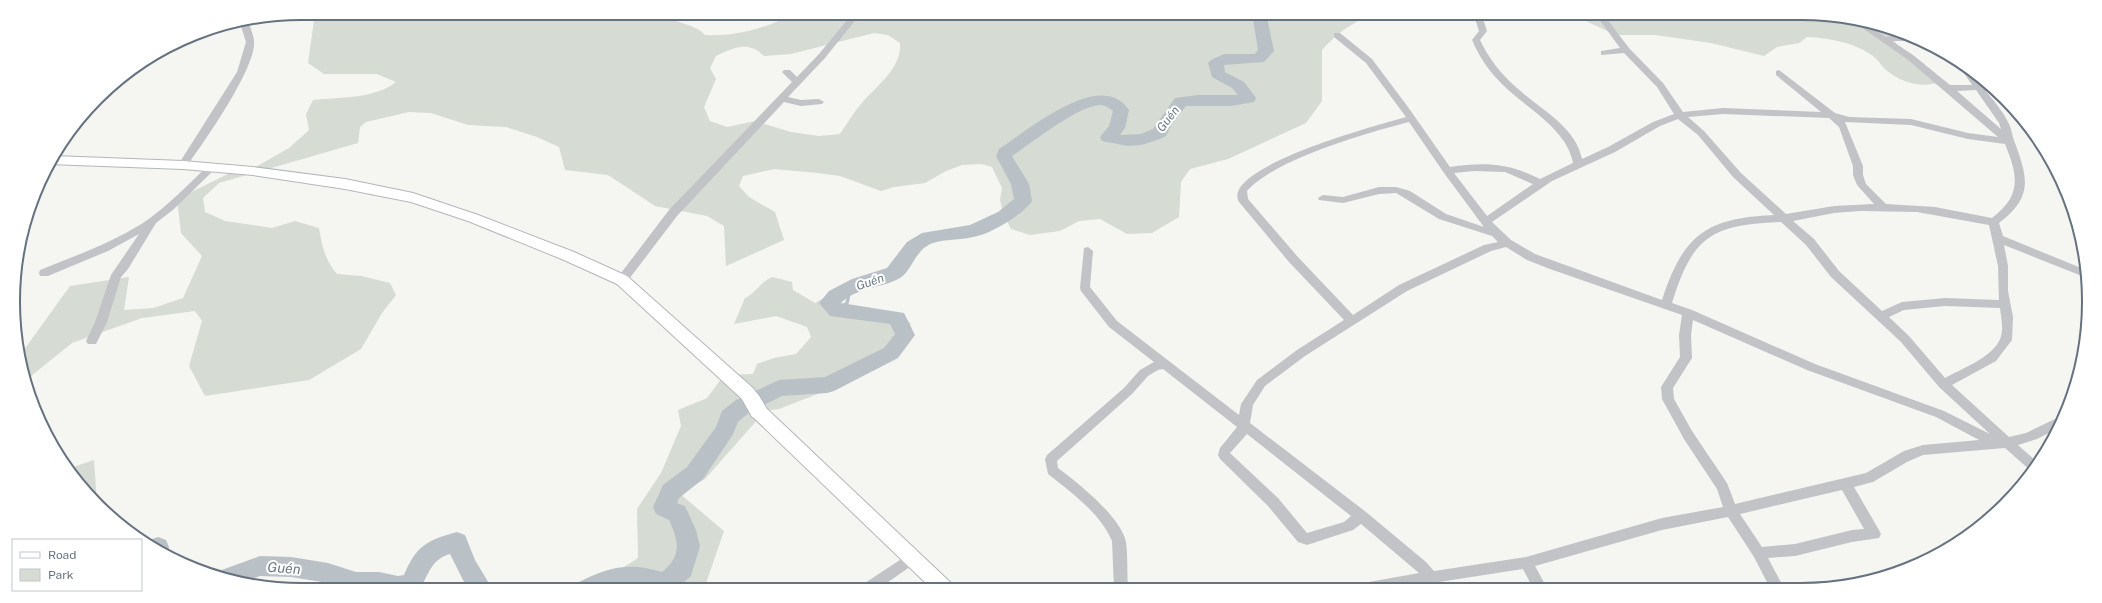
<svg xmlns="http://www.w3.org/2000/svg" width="2102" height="603" font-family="'Public Sans',sans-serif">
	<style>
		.green { fill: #d6dbd3; fill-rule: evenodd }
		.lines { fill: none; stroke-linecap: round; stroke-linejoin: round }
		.stream { stroke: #b9c1c6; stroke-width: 3.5 }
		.river { fill: #b9c1c6; fill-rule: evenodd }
		.secondary-casing { stroke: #b3b7bb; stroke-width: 2 }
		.primary-casing { stroke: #b2b5b9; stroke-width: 2 }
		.minor { fill: #c1c3c7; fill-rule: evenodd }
		.secondary { fill: #fff; fill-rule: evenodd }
		.primary { fill: #fff; fill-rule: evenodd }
		.labels { text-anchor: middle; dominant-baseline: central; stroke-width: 4; stroke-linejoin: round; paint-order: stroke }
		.water-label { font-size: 12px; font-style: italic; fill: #687984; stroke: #fff }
		.near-water-label { font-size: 14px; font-style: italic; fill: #687984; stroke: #fff }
		.rim { fill: none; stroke: #677280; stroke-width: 2 }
	</style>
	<rect width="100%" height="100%" fill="#f5f5f2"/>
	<path class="green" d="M315,13H660C673,24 693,22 705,35C731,37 771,28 793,13H1381C1356,19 1339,31 1322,50V101L1306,123L1228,159L1190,169L1181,182L1179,217L1152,233L1127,234L1100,219L1079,221L1060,231L1030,235L1011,229L1004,216L1000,200L1002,188L992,167L981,164L962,165L946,171L925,183L894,187L881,191L840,176L818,173L774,169L743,176L739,186L749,197L775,212L784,240L726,266L724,226L707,216L655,206L608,175L565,170L559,147L537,137L506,127L468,125L431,113L409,112L366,122L360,127L358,143L219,183L203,198L205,212L225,221L272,228L295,221L319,228C322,246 325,260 337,274L361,276L390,283L396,295L382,313L361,349L309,380L205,396L189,366L202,321L195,311L142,318L72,343L25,381L21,354L70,286L129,277L124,310L153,308L183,298L202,256L181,233L177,199L228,174L254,168L289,148L309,130L306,114L313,100C340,97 375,99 396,82L377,74H324L308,63ZM874,33L888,35L900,43C902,69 876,86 861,104C853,113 847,124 840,134L819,136L791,132L755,121L727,127L710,121L704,107L716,79L710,68L716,56C733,48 748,40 764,56L791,54Z
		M1540,13H1800L1857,19L1887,28L1898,47L1940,82C1921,89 1900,82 1885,69C1880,64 1876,57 1870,54C1852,42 1829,38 1807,37L1799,43L1777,47L1764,56L1711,43L1655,35H1616L1573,15Z
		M772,277L792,282L793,290L815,303L824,298L849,308L901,315L911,324L895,337L888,350L859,378L779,409L765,411L705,479L679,493L724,531L704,589H648L613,574L638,558L637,509L661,473L681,426L678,410L707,398L724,375L753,374L757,364L774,358L796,354L811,337L807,327L776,316L734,324L745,298C757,292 760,282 772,277Z
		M94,460L97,503L73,477L67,469Z"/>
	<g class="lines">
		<path class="stream" d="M837,311L847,303L850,289"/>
		<path class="river" d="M1252,13H1266L1274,51L1264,62L1224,65L1225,72L1244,82L1256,98L1254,102L1231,106H1186L1172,124L1166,136L1160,139L1141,145L1128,146L1102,141L1100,137L1109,126L1113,111C1108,107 1105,105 1099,105C1076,107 1032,143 1012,156L1029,184L1032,201C1023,215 989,235 973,237C960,240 945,239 933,243C915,249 912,271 900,278C883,288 857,287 841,303L904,313L915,335L898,358L834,391L827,393L782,396L750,412L738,422L732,436L703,479L679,498L677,503L685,506L696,530L700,546L691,576L676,589H650L644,587L576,590L579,582C609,567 629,562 662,572C682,556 679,542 669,520L656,514L653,507L663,485L687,467L716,427L722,411L736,400L779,380L825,377L884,348L895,334L890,324L830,316L819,303L829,291L852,279L887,268L907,242L922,233L970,225L998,212L1014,199L1011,184L996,156L999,149C1027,131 1101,67 1129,110L1125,128L1120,135L1141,134L1153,129L1175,98L1198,95H1238L1232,88L1212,77L1208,63L1211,60L1224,54H1255L1258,50Z
			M457,532L465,535L475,560L493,590H468L450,554C432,559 428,574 420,590H346L328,583L291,577L260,576L242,583L217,574L219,571L260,556L291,557L328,563L356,572H379L398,576L404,575C416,546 427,540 457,532Z
			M158,537L166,540L169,547L168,555L157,551L144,542Z"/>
		<defs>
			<path id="secondary" d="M54,156L183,161L253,167L345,179L413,193L478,215L574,252L627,276L754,389L756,394L754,399L748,400L742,399L617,284L564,260L468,221L411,202L345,189L253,175L183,169L49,164Z
				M759,405L765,407L951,583L954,589H932L753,417L751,412L753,407Z"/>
			<path id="primary" d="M748,387C758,390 763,402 768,412L766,417L759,419L752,417L739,394L742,389Z"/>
		</defs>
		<use href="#secondary" class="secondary-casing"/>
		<use href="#primary" class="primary-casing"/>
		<path class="minor" d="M476,13H484V15L480,18L477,17Z
			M853,13H861L825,58L788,97L801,100L819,99L824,102L822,104L801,106L784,102L677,216L626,283H618L617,280L618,277L669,210L792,82L782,72L784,70H790L797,77L819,54Z
			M1473,13H1481L1487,31L1480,40C1489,59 1501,74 1517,88C1540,109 1576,127 1582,159L1608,147L1653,122L1674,114L1657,87L1624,53L1601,55V51L1620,48L1599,19L1600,13H1608L1607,19L1629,48L1663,83L1683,112L1723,108L1821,112L1776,75V71L1779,70L1835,113L1849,117L1911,119L1968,133L1998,137L1907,59L1848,18L1860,20L1886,37C1898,33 1911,35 1922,41H1892L1913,55L1950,85H1972L1956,61L1957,59L1971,70L1981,84H1988L1994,89L1985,90C1993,100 2003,111 2008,122C2012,129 2012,136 2015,143C2028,178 2033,198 1999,223L2003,236L2086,270L2087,278L2004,245L2008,266V291L2013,317L2012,340L1996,361L1952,385L2009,437L2026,433L2055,419L2061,418L2057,429L2037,439L2018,445L2037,462L2031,471L2005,448L1923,455L1907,462L1873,482L1854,487L1879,530L1881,534L1879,538L1852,542L1795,556L1768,558L1784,588H1770L1754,557L1728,517L1662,530L1535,566L1547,588H1533L1523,569L1439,582L1440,588H1426V584L1402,588H1362L1364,584L1369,582L1419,573L1361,524L1353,530L1307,545L1298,542L1268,506L1220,459L1218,455L1220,448L1237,427L1163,369L1158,370L1148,376L1132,394L1057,461L1058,468C1078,483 1121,517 1126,542C1128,557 1127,574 1128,589H1114L1112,541C1100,513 1071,492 1048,474L1045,459L1047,455L1124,388L1140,370L1154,362L1109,327L1081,291L1080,288L1084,248L1088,247L1093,251L1090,287L1117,321L1239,415L1241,404L1257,380L1297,350L1344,320L1289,262L1239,202C1219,167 1382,124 1406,117L1366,63L1334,37V33H1340L1372,59L1408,107L1450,167C1485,162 1508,163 1540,179L1573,163C1567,128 1524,107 1501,83C1488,70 1479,56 1472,40L1479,31ZM1976,90L1999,123L2001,129L1957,91ZM1723,114L1829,118L1839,127L1853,166V175L1857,185L1874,204L1834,206L1786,214L1741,173L1704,131L1688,117ZM1678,119L1698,135L1733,177L1774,215C1706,218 1683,235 1662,300L1535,254L1511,240L1492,222L1552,181L1615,152L1660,126ZM1409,122L1444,173L1484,227L1446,214L1410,191L1396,187H1379L1343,197L1323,195L1318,198L1319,200L1343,203L1379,194L1396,193L1439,219L1492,236L1498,242L1484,245L1399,285L1353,315L1297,256L1248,199L1247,191C1275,159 1367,133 1409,122ZM1845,122L1911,125L1968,139L2005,144C2018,176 2022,195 1992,218L1935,207L1886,204L1866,184L1863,175V166ZM1474,171L1505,172L1533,184L1487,216L1454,173ZM1860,211L1917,212L1989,225L1998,266L1999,300L1945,298L1902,302L1882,311L1839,271L1814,239L1793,221L1834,213ZM1781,222L1806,245L1831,277L1901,342L1939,387L1990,434L1944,411L1815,364L1692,310L1672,303C1693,235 1712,225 1781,222ZM1506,247L1527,260L1550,269L1682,315L1679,335L1680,357L1661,387L1662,399L1684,439L1717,489L1723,507L1662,518L1526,557L1434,571L1426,562L1366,512L1250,423L1253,405L1265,386L1305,356L1407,291L1491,251ZM1945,306L2000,308C2001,316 2004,331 2000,339C1993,357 1961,369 1945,378L1909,336L1889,317L1904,310ZM1693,320L1807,370L1936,417L1979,440L1923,445L1904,451L1866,473L1735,504L1727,483L1692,431L1674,399L1673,388L1692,358L1691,335ZM1247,434L1351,516L1344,522L1307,533L1278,498L1230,453ZM1842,490L1864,529L1852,530L1795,544L1762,547L1740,514Z
			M247,18C249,25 254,35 254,42C256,68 203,144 186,167H180L178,165L237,72L246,42L239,20Z
			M211,165L214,166L216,168L214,170L174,209L156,223L128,269L121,277L107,322L96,344H88L86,341L95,322L111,275L139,234L108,251L48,276H40L39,273L40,270C75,256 111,243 143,223C167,207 187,185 208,166Z
			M912,552L917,554L919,558L917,562L878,589H860L862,585Z"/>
		<use href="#secondary" class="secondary"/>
		<use href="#primary" class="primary"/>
	</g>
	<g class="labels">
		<g class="water-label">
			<text transform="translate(1168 119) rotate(-52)">Guén</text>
			<text transform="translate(870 282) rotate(-20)">Guén</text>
		</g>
		<g class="near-water-label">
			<text transform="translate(284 568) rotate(4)">Guén</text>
		</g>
	</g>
	<path d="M0 0H2102V603H0ZM301 20H1801A281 281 0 0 1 2082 301V302A281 281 0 0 1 1801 583H301A281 281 0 0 1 20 302V301A281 281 0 0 1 301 20Z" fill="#fff" fill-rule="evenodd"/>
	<path class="rim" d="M301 20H1801A281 281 0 0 1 2082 301V302A281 281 0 0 1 1801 583H301A281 281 0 0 1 20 302V301A281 281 0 0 1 301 20Z"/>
	<rect x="12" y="539" width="130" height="52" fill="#ffffff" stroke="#c2c7cc"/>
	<rect x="20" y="552" width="20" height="6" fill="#ffffff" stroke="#c2c7cc"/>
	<text x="48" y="559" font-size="12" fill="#677280">Road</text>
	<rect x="20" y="569" width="20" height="12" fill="#d6dbd3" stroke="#c2c7cc"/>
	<text x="48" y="579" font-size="12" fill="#677280">Park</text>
</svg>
